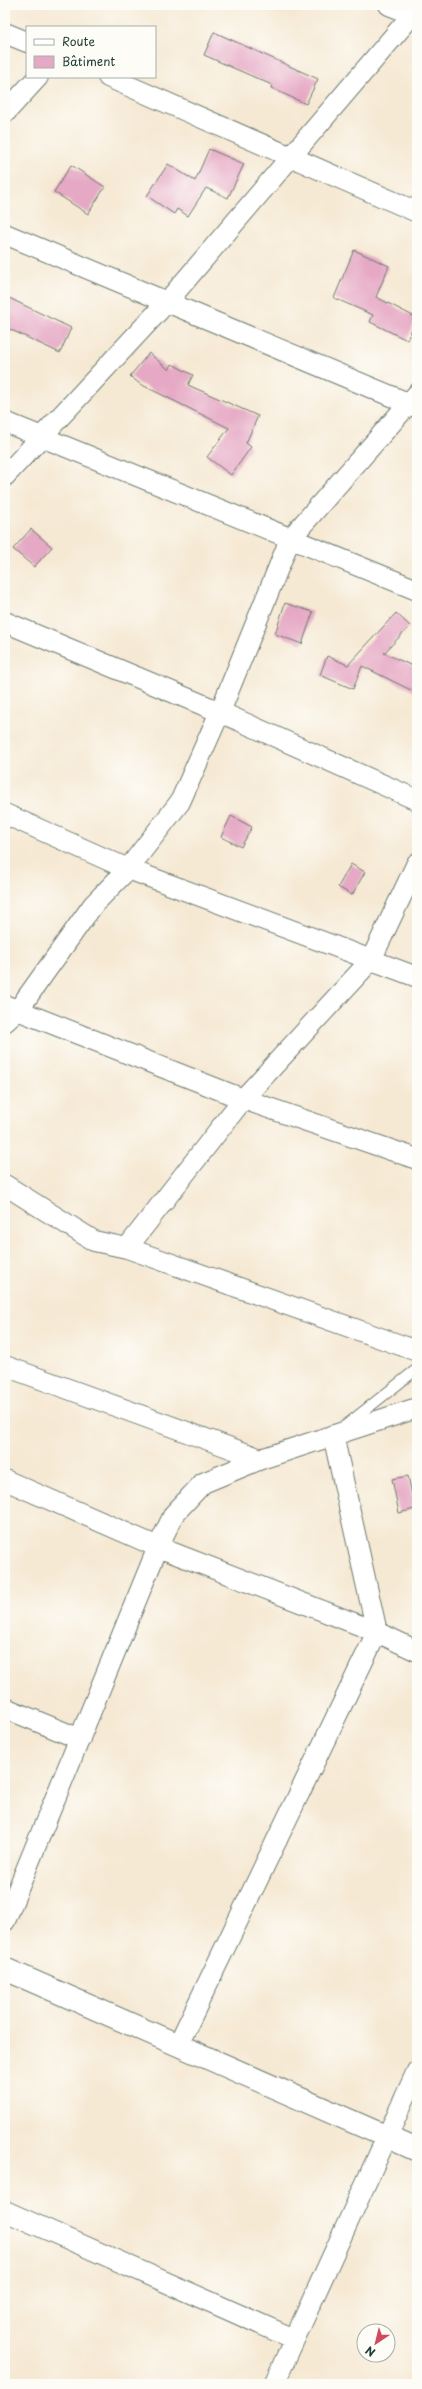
<svg xmlns="http://www.w3.org/2000/svg" width="422" height="2389" font-family="'Playpen Sans',sans-serif">
	<style>
		.building { fill: #e6a9c5 }
		.lines { fill: none; stroke-linecap: round; stroke-linejoin: round }
		.lane-casing { stroke: #6a796c; stroke-width: 12 }
		.street-casing { stroke: #6a796c; stroke-width: 22 }
		.secondary-casing { stroke: #6a796c; stroke-width: 24 }
		.lane { stroke: #fff; stroke-width: 10 }
		.street { stroke: #fff; stroke-width: 20 }
		.secondary { stroke: #fff; stroke-width: 22 }
	</style>
	<rect width="100%" height="100%" fill="#fdfcf7"/>
	<filter id="ink" filterUnits="userSpaceOnUse"><feTurbulence type="fractalNoise" baseFrequency=".025" numOctaves="2"/><feDisplacementMap in="SourceGraphic" scale="8" xChannelSelector="R" yChannelSelector="G"/><feConvolveMatrix kernelMatrix="1 2 1 2 8 2 1 2 1" color-interpolation-filters="sRGB"/></filter>
	<filter id="wash" filterUnits="userSpaceOnUse"><feTurbulence type="fractalNoise" baseFrequency=".012" numOctaves="4" result="noise"/><feDisplacementMap in="SourceGraphic" scale="16" xChannelSelector="R" yChannelSelector="G"/><feGaussianBlur stdDeviation="0.9" result="paint"/><feColorMatrix in="noise" values="0 0 0 0 0 0 0 0 0 0 0 0 0 0 0 0 0 1.4 0 .05"/><feComposite in="paint" operator="in"/></filter>
	<g filter="url(#wash)">
		<rect width="100%" height="100%" fill="#f6e9d4"/>
		<g id="blocks">
			<path class="building" d="M214,32L318,79L306,104L271,88L272,85L204,55Z
				M209,149L244,164L228,198L206,188L188,216L177,209L174,214L147,196L168,164L195,181Z
				M71,165L105,187L88,214L54,192Z
				M354,250L389,266L376,297L417,318L407,340L370,322L373,315L334,298Z
				M5,296L71,328L60,353L5,327Z
				M149,353L169,370L172,364L193,375L188,385L258,416L246,443L251,447L231,475L207,457L229,428L140,384L130,376Z
				M31,529L52,547L34,567L13,549Z
				M285,603L313,612L302,644L275,634Z
				M396,613L410,626L384,653L417,668V693L362,666L353,689L320,675L327,656L348,665Z
				M231,816L252,827L241,847L221,837Z
				M351,864L365,872L352,895L338,887Z
				M408,1476L415,1509L399,1513L392,1479Z"/>
		</g>
	</g>
	<g filter="url(#ink)">
		<use href="#blocks" fill-opacity="0" stroke="#6a796c" stroke-width="1"/>
		<g class="lines">
			<defs>
				<path id="lane" d="M345,1426L417,1369"/>
				<path id="street" d="M389,5L417,16
					M5,33L27,42
					M108,77L417,212
					M5,113L38,77
					M5,234L417,407
					M5,422L417,590
					M5,476L167,302L417,9
					M5,622L220,712L417,800
					M5,814L128,869L417,977
					M7,1006L243,1099L417,1159
					M5,1022L18,1010L93,905L128,869L180,802L220,712L290,539L417,394
					M5,1185L94,1241L127,1248L417,1351
					M127,1248L243,1099L371,960L417,863
					M5,1366L261,1459
					M5,1480L158,1547L377,1632L417,1651
					M5,1708L80,1739
					M5,1921L158,1547L174,1514L203,1483L261,1459L417,1408
					M178,2045L377,1632L333,1435
					M5,2211L294,2339
					M274,2384L417,2071"/>
				<path id="secondary" d="M5,1969L417,2150"/>
			</defs>
			<use href="#lane" class="lane-casing"/>
			<use href="#street" class="street-casing"/>
			<use href="#secondary" class="secondary-casing"/>
			<use href="#lane" class="lane"/>
			<use href="#street" class="street"/>
			<use href="#secondary" class="secondary"/>
		</g>
	</g>
	<rect width="422" height="2389" fill="none" stroke="#fdfcf7" stroke-width="20"/>
	<rect x="26" y="26" width="130" height="52" fill="#fdfcf7" stroke="#a4b0a9"/>
	<rect x="34" y="39" width="20" height="6" fill="#ffffff" stroke="#a4b0a9"/>
	<text x="62" y="46" font-size="12" fill="#1f3d34">Route</text>
	<rect x="34" y="56" width="20" height="12" fill="#e6a9c5" stroke="#a4b0a9"/>
	<text x="62" y="66" font-size="12" fill="#1f3d34">Bâtiment</text>
	<g transform="translate(376 2343) rotate(215)"><circle r="19" fill="#fdfcf7" stroke="#a4b0a9"/>
	<path d="M0-3L7 15L0 10L-7 15Z" fill="#d1495b"/>
	<text y="-6" font-size="11" font-weight="bold" text-anchor="middle" fill="#1f3d34">N</text>
	</g>
</svg>
